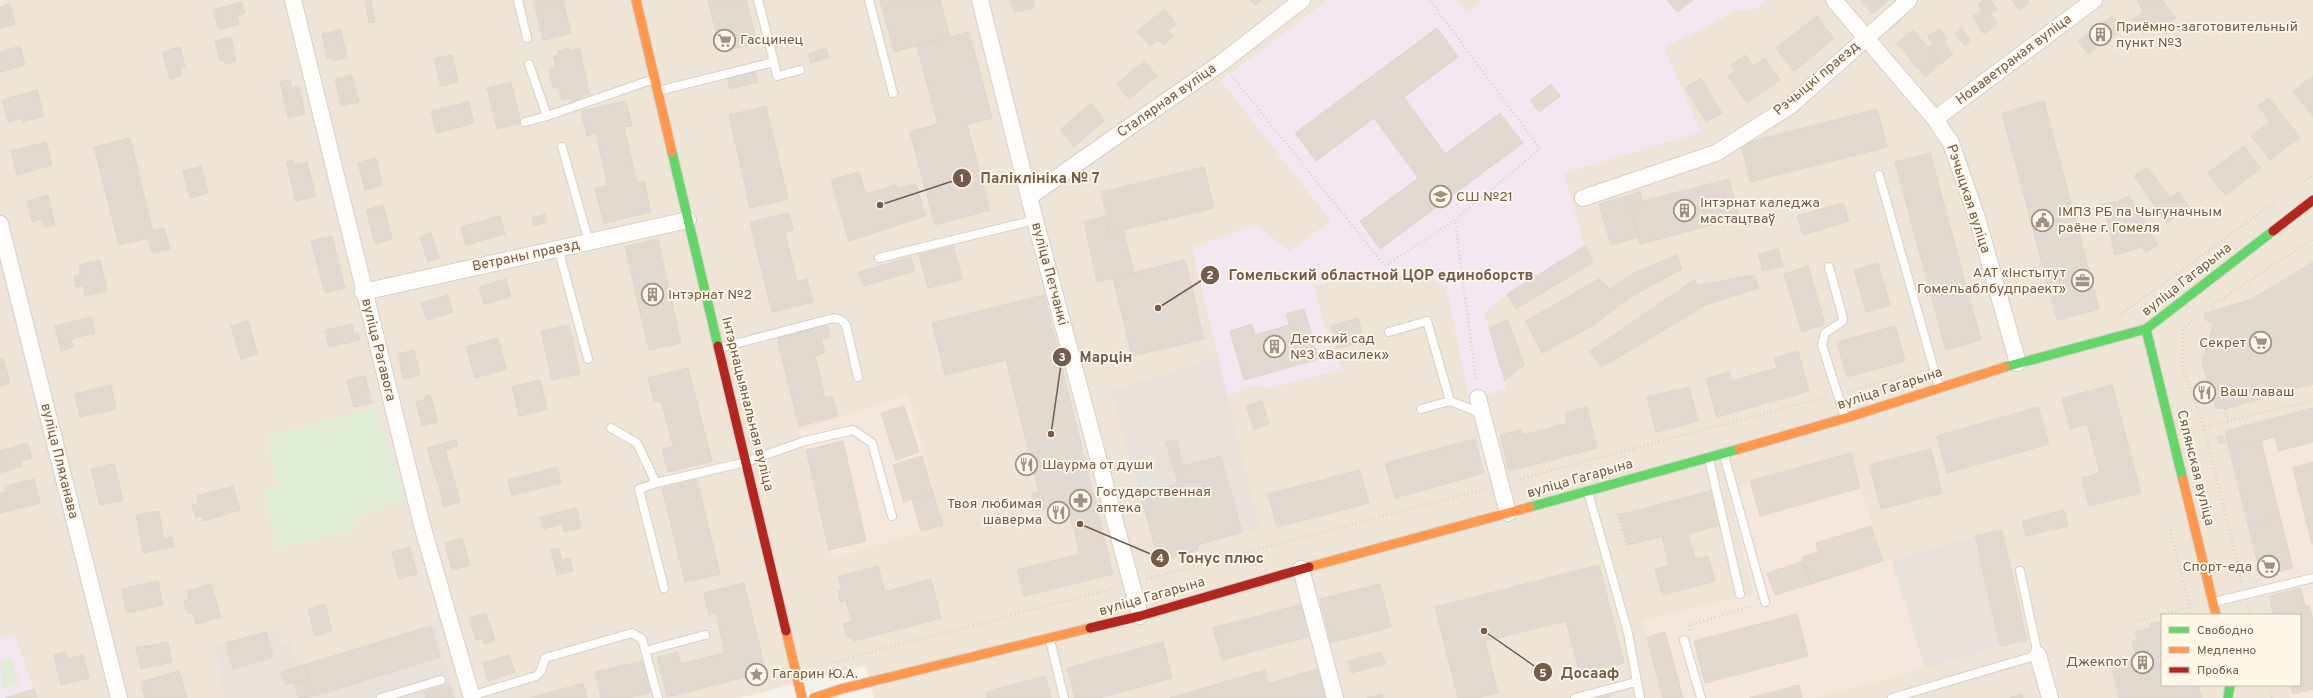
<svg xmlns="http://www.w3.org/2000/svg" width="2313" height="698" font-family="Overpass,sans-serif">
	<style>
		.residential { fill: #efe5d6; fill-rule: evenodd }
		.commercial { fill: #f6e7dc }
		.industrial { fill: #e9e2da; fill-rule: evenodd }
		.education { fill: #f3e8f1 }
		.green { fill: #e1edd4 }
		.building { fill: #e2dad1; stroke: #dfd5cb }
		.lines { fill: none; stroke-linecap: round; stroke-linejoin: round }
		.lane-casing { stroke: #d5cfc7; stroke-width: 10 }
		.street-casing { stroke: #d5cfc7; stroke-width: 18 }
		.fast-casing { stroke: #d5cec6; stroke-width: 11 }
		.slow-casing { stroke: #d5cec6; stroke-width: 11 }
		.jam-casing { stroke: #d5cec6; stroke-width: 11 }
		.path { stroke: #d8d0ca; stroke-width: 2.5; stroke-dasharray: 1 3; stroke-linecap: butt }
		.lane { stroke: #fefdfc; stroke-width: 8 }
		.street { stroke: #fefdfc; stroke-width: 16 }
		.fast { stroke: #63d668; stroke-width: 9 }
		.slow { stroke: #ff974d; stroke-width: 9 }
		.jam { stroke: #b3261e; stroke-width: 9 }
		.labels { text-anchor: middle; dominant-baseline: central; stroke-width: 3.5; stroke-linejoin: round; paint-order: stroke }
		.poi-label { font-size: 14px; fill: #745b4a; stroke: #fff8e9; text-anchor: start }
		.street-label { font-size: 14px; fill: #745b4a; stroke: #fff8e9 }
		.leader { fill: none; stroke: #745b4a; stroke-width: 1.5 }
		.callout-dot { fill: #745b4a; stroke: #fff8e9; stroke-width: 1.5 }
		.mark-label { font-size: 12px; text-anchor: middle; font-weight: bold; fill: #fff }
		.callout-label { font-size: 15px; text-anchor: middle; font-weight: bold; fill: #745b4a; stroke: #fff8e9; stroke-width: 3.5; stroke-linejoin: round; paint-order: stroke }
	</style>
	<rect width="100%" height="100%" fill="#f6f2e9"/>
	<path class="residential" d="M0,0H2313V698H874L866,665L740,698H0ZM2162,615H2300V685H2162Z"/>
	<path class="commercial" d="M908,395L943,525L833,558L829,550L806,450L798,431Z
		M2275,437L2278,450L2313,442V698H2290L2288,685H2300V615H2274L2261,576L2293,568L2261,441Z
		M1851,453L1883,561H1892L1925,668L1814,698H1663L1642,620L1754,594L1728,493L1750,481Z"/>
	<path class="industrial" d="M1218,357L1260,528L1197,545L1198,550L1159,561L1111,391Z
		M1975,536L2000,646L1925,668L1892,561Z
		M437,625L454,698H225L215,647L277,629L281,644L291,642L295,661L304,665ZM304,665L308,679L285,685L281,672Z"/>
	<path class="education" d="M1327,0H1456L1466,12L1483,0H1767L1754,9L1733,11L1709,26L1664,47L1701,132L1564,173L1585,246L1507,294L1484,313L1507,388L1478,398L1468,395L1446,286L1414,271L1381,283L1370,271L1314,286L1331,350L1343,369L1272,388L1252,386L1227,395L1192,248L1256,224L1289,251L1331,221L1221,81Z
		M15,635L34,689L37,698H0V638Z"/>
	<path class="green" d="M377,408L404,500L354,518L358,528L276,549L264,491L278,483L266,436Z
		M11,657L19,683L2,689L0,660Z"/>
	<path class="building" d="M365,0H371L375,22L369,23Z
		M533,0H563L571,33L543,40Z
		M708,0H746L757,43L721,52Z
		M880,0H940L950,36L894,52Z
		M1011,0H1033L1034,8L1014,12Z
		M1251,0H1262L1255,6Z
		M1667,0H1693L1677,12Z
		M1860,0H1888L1873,14Z
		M1984,0H1991L1997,10L1991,14L1998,23L1984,34L1972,17L1982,10L1978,4Z
		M2012,0H2027L2029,3L2019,10Z
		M2139,0H2162L2176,18L2160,31L2150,18L2153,24L2142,33L2132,20L2144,11L2137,2Z
		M242,2L245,13L237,16L239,24L219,29L213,10Z
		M10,4L15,24L0,28V7Z
		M1164,9L1176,24L1168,31L1173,37L1163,45L1158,40L1150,46L1137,32Z
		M1897,13L1902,19L1890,30L1885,23Z
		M1817,16L1834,39L1794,71L1776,48Z
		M2113,16L2123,29L2088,54L2078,41Z
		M1437,28L1458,57L1404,97L1445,154L1500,113L1523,143L1380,249L1360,221L1418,178L1374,118L1316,161L1295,133Z
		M1940,28L1948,39L1944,42L1953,54L1942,63L1929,47L1933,44L1928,37Z
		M1961,28L1971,41L1965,46L1955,34Z
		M341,30L347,58L333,61L332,57L327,58L322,34Z
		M1913,30L1941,63L1925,77L1897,43Z
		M969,32L992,118L967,124L990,210L935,225L910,132L938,124L917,46Z
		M231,37L236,61L225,64L224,60L220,61L215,41Z
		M20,46L25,65L0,72V52Z
		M180,47L185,66L180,67L182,75L170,79L162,52Z
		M569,48L570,51L580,49L589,94L582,95V99L571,102V98L562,100L559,87L553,88L549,69L556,67L553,56L559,55L558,51Z
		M826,48L829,57L811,63L808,54Z
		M452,55L458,82L441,86L434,59Z
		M1745,55L1753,66L1765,58L1780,80L1747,103L1728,76L1735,71L1731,65Z
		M1144,61L1157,76L1129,99L1117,84Z
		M754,69L758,82L730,89L727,76Z
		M352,75L359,102L341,106L335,79Z
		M2313,76V117L2293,91Z
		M1701,78L1722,113L1706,122L1685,88Z
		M290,80L292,88L299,86L305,114L288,118L280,82Z
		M511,82L521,123L497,129L487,88Z
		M1551,84L1560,96L1539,112L1530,100Z
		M37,90L44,116L23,122L22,118L8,122L2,100Z
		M2269,98L2300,137L2270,160L2251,136L2270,121L2258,106Z
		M626,101L632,126L624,127L637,183L644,181L651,212L604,223L595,188L608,186L596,133L587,136L581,111Z
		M2044,101L2099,309L2057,320L2002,113Z
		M469,102L474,123L436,133L431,111Z
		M1091,103L1105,120L1074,147L1060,130Z
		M766,106L788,199L750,208L729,115Z
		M1877,109L1887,147L1750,182L1741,144Z
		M130,138L153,231L164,228L170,249L152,253L148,238L119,245L94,147Z
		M46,142L52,165L17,175L11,151Z
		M2244,146L2261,168L2225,195L2208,173Z
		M1930,153L1981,340L1946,350L1895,162Z
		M376,158L382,185L365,190L358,163Z
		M293,160L294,165L307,162L316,196L296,201L286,162Z
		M201,166L208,193L190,198L183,171Z
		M1204,167L1214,208L1110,233L1101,192Z
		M2147,167L2170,198L2179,192L2189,207L2167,223L2134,176Z
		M859,172L866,194L896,185L898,189L916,184L925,216L849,241L831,180Z
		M1729,179L1739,218L1640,244L1630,204Z
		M1640,192L1642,201L1630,204L1639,237L1611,245L1599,204Z
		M48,195L55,225L45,227L43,219L32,222L27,201Z
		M2129,196L2158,245L2146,252L2142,247L2115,255L2103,204L2117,202Z
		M1843,203L1849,221L1803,235L1797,216Z
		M383,205L392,239L375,244L366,210Z
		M789,213L793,230L785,232L797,282L807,279L813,302L772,312L750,222Z
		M545,214L547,222L534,226L532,218Z
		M500,216L505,234L466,245L461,227Z
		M1106,216L1110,233L1123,230L1134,273L1097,282L1084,222Z
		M431,233L439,258L428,262L420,237Z
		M332,236L345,288L325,293L311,241Z
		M658,239L681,343L649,350L625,247Z
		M953,246L963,279L928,288L919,255Z
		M1585,246L1593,262L1516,309L1507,294Z
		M1778,249L1783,266L1763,271L1758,254Z
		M1677,255L1682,269L1630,297L1592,326L1542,353L1526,321L1599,279L1610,289L1636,272Z
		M911,257L915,271L863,286L859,272Z
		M100,260L107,291L85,296L83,285L76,287L74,276L81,274L79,265Z
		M1185,260L1204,339L1132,356L1113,278Z
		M2313,262V384L2225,409L2216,408L2202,362L2214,324L2204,319L2205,313L2250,300Z
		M1878,263L1890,305L1866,312L1854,270Z
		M1808,266L1825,324L1802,332L1784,274Z
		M1754,275L1759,288L1705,305L1602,367L1589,352L1694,280L1699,285Z
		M506,279L511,297L484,304L479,287Z
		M448,295L453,312L427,320L421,303Z
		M1044,295L1113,574L1024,596L1017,570L1080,554L1067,503L1036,511L1032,494L1039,492L1006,360L945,375L932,323Z
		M1304,309L1319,359L1244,380L1230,331L1252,324L1255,335L1289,325L1286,314Z
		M91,317L95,333L71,339L74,347L61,351L55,326Z
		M1358,318L1364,341L1337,348L1331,326Z
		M1508,320L1524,365L1505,381L1489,328Z
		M248,321L258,354L241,359L231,326Z
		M352,324L354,334L358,333L360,340L329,347L325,330Z
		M569,325L580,374L552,380L541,331Z
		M827,325L830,337L821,339L825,353L815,356L825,398L832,396L838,416L799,426L777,338Z
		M1895,326L1905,361L1847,377L1837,342Z
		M498,338L506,369L475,378L466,347Z
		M414,350L420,375L404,379L397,354Z
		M1798,351L1809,391L1717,417L1706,379L1729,372L1732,381L1777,368L1774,358Z
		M3,358L10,383L0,386V359Z
		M688,368L712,461L668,472L662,449L673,446L661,401L654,402L648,378Z
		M365,376L372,403L354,407L347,380Z
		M540,380L547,409L519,416L512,387Z
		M111,385L116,409L80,417L75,394Z
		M2112,385L2141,493L2089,506L2082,478L2100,473L2087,424L2070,429L2062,398Z
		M1689,387L1698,421L1656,432L1647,397Z
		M2205,387L2208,396L2202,397L2200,389Z
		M430,395L438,422L422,426L416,402L425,399V396Z
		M1262,401L1269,424L1254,430L1246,406Z
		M904,406L919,452L896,460L881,413Z
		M1587,407L1597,448L1509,471L1500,435L1521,430L1523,435L1568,423L1565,413Z
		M2038,407L2049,444L1947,473L1937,436Z
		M2313,408V442L2278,451L2275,437L2229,449L2225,431Z
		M2223,435L2225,442L2220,444L2217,437Z
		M1475,439L1484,473L1395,498L1385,463Z
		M456,440L458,446L445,450L457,490L441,494L427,448Z
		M1176,440L1183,466L1221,456L1242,532L1197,545L1198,550L1159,561L1140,494L1178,483L1166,443Z
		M843,441L866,541L829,550L806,450Z
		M2261,441L2280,517L2248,525L2229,449Z
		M27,443L32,458L21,461L22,466L1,473L0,451Z
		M1931,449L1942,493L1881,509L1869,465Z
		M1851,453L1860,488L1760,516L1750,481Z
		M922,456L933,493L904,502L893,465Z
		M1027,459L1030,470L1024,472L1021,460Z
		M2313,462V544H2312L2293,468Z
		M114,464L123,500L100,505L91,469Z
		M557,467L561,483L512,495L508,480Z
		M1360,470L1369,503L1277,527L1268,494Z
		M34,479L40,503L0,513V494L6,492L5,486Z
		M697,479L720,574L685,582L662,488Z
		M233,486L240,510L204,521L202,516L196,518L192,505L198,503L197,496Z
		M457,490L460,502L443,507L441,494Z
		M1714,490L1723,524L1688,534L1695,559L1708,556L1715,581L1662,595L1655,569L1669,565L1662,536L1628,545L1619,515Z
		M933,493L943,525L921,531L912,499Z
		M1064,507L1066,515L1052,518L1051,510Z
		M577,508L581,528L564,532L562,524L543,529L540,517Z
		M2064,510L2068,526L2026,536L2022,521Z
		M159,511L164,539L172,537L174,547L143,553L136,515Z
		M2280,517L2293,568L2261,576L2248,525Z
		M1871,526L1883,561L1811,584L1802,557L1818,552L1816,543Z
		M2002,530L2027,640L2000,646L1975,536Z
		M462,538L470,565L452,570L445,543Z
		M410,547L417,574L399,579L392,552Z
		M559,548L562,560L570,558L573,571L557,575L551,550Z
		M1804,561L1811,584L1775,595L1767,573Z
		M1599,565L1624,663L1580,674L1566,621L1485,641L1498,693L1477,698H1458L1435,607Z
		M878,566L885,592L931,579L941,618L854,641L852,636L847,637L843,624L852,622L846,600L840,602L838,591L842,590L838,577Z
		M158,581L163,605L127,613L122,589Z
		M744,583L766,672L667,697L657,657L678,652L681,664L725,653L716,613L709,615L704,593Z
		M211,584L221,617L196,624L193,613L188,614L184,601L189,600L187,591Z
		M1380,584L1391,627L1331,643L1320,599Z
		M2301,588L2305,606L2273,614L2269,596Z
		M325,604L332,631L315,636L308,609Z
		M1303,604L1311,636L1222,660L1213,628Z
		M2309,605L2313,620V689L2293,694L2290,685H2300V615L2273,614Z
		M486,613L495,640L484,644L483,638L476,640L469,618Z
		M1797,614L1808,656L1705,683L1694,641Z
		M2162,621V685H2198L2202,698H2119L2111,666L2136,658L2132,641L2138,640L2135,632L2152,628L2150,624Z
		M431,626L440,657L314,696L304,665Z
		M266,632L273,657L233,669L226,643Z
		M1665,632L1683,698H1663L1647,637Z
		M168,642L172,662L141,669L136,648Z
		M1163,642L1172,678L1099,698H1075L1067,668Z
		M66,652L68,659L83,655L89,678L61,685L54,655Z
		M1381,652L1385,664L1351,673L1348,661Z
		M509,655L515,672L488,681L483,663Z
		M643,661L650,693L627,698H601L595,672Z
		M304,665L308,679L285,685L281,672Z
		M1320,668L1328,698H1170L1265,670L1268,684Z
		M179,671L187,698H145L141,682Z
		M1045,676L1051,698H987L986,692Z
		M308,679L314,696L299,698L294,683Z
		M583,683L587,698H530Z
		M450,684L454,698H426L425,692Z
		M1799,685L1802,698H1749Z
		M34,689L37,698H5Z
		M1382,694L1383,698H1367Z
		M2022,694L2023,698H2010Z
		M1610,695V698H1599Z"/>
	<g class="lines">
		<defs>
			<path id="lane" d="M518,0L527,38
				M758,0L774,62
				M869,0L893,93
				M529,64L547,116L654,79
				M658,91L774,62L777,76L800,70
				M525,122L547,116
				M562,147L589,242
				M1879,175L1939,387
				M558,248L588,359
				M879,258L1035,220
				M1829,267L1843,318L1842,322L1825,333L1822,345L1845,417
				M1389,332L1427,321L1450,401
				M719,348L834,318L841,320L846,325L858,377
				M1421,409L1450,401L1481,413
				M611,428L637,443L656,483L746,462L805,441L853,430L872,443L892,516
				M1724,455L1765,602
				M1709,459L1740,594
				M656,483L639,489L664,588
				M1588,492L1628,633L1640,698
				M2214,602L2313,578
				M1050,640L1064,698
				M1684,640L1701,698
				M645,651L705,635
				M471,696L536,676L541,671L545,658L632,633L642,639L658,698
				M381,698L441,680
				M1575,698L1636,682
				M1892,698L2038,655L2020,571"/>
			<path id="street" d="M293,0L422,525L472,698
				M980,0L1029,197L1140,616
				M1834,0L1935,119L1951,143L1977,218L2018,363
				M1935,119L2094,0
				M1029,197L1221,63L1302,0
				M1583,198L1716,153L1790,106L1909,0
				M0,224L119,698
				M363,292L688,220
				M1478,398L1508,513
				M1301,569L1335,698
				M2038,655L2050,698"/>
			<path id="fast" d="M672,152L718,346
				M2146,329L2183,480
				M2005,367L2146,329L2273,231
				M1530,507L1739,449
				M2228,698L2230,685"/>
			<path id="slow" d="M636,0L672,152
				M1739,449L1846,418L2005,367
				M2183,480L2216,615
				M1309,567L1530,507
				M786,631L802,698
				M814,698L841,689L1090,628"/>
			<path id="jam" d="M2273,231L2313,200
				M718,346L786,631
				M1090,628L1140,616L1309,567"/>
		</defs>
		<use href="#lane" class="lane-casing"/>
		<use href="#street" class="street-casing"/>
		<use href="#fast" class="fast-casing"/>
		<use href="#slow" class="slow-casing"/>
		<use href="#jam" class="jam-casing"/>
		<path class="path" d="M1430,0L1540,149L1455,220
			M1231,75L1385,266L1455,220L1476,381
			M2304,181L2313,175
			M2211,306L2313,239
			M2121,314L2275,202
			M2195,318L2183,330L2182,366L2204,427L2242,582
			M1850,391L1909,375
			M2225,409L2228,421
			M2204,427L2313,400
			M1516,480L1826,397
			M1617,514L1628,551
			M2170,530L2192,615
			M1147,579L1484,489
			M2248,606L2251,615
			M2133,622L2190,607
			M1690,630L1689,625L1753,606
			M833,662L1115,588
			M2268,685L2272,698"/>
		<use href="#lane" class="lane"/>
		<use href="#street" class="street"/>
		<use href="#fast" class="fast"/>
		<use href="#slow" class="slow"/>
		<use href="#jam" class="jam"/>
	</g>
	<defs>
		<symbol id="building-ring" viewBox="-11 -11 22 22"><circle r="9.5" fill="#fff8e9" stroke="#a29082" stroke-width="1.5"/><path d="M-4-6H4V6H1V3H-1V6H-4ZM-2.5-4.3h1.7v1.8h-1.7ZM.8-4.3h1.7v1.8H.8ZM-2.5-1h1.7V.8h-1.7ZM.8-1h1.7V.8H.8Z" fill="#a29082"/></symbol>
		<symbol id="supermarket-ring" viewBox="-11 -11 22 22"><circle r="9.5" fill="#fff8e9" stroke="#a29082" stroke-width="1.5"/><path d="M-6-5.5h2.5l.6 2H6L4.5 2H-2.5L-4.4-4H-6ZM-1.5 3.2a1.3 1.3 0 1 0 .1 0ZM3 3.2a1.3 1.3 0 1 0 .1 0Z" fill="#a29082"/></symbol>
		<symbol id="school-ring" viewBox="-11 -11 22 22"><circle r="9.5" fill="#fff8e9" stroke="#a29082" stroke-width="1.5"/><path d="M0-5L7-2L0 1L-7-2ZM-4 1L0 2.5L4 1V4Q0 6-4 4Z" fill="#a29082"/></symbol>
		<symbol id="civic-ring" viewBox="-11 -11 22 22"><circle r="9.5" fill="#fff8e9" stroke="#a29082" stroke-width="1.5"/><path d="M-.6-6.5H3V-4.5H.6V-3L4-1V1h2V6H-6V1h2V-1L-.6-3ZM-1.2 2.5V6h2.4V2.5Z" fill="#a29082"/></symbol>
		<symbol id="office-ring" viewBox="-11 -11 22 22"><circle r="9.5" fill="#fff8e9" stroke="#a29082" stroke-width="1.5"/><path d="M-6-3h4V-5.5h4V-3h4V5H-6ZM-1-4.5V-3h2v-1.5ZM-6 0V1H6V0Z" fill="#a29082"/></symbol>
		<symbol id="restaurant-ring" viewBox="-11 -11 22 22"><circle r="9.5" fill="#fff8e9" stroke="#a29082" stroke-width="1.5"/><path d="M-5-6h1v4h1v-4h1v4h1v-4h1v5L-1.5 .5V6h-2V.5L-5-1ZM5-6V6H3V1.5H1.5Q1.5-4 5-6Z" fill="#a29082"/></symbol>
		<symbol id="pharmacy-ring" viewBox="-11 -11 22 22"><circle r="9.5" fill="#fff8e9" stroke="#a29082" stroke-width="1.5"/><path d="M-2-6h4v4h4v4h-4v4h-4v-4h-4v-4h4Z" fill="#a29082"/></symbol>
		<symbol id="sight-ring" viewBox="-11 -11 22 22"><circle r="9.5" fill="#fff8e9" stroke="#a29082" stroke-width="1.5"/><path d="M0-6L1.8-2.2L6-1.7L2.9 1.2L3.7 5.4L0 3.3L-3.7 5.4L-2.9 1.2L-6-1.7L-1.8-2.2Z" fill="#a29082"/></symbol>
	</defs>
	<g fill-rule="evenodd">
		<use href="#building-ring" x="2088" y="22" width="25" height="25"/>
		<use href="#supermarket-ring" x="712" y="28" width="25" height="25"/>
		<use href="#school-ring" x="1428" y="184" width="25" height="25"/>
		<use href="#building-ring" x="1672" y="198" width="25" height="25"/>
		<use href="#civic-ring" x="2030" y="208" width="25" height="25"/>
		<use href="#office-ring" x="2070" y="268" width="25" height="25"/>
		<use href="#building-ring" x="640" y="282" width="25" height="25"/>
		<use href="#supermarket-ring" x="2248" y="330" width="25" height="25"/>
		<use href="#building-ring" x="1262" y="334" width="25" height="25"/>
		<use href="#restaurant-ring" x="2192" y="380" width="25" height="25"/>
		<use href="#restaurant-ring" x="1014" y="452" width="25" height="25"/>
		<use href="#pharmacy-ring" x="1068" y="488" width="25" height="25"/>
		<use href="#restaurant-ring" x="1046" y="500" width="25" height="25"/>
		<use href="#supermarket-ring" x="2256" y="554" width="25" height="25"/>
		<use href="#building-ring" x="2130" y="650" width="25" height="25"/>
		<use href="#sight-ring" x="744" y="662" width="25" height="25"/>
	</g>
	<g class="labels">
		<g class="poi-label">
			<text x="2116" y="27">Приёмно-заготовительный<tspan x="2116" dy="16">пункт №3</tspan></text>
			<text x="740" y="40">Гасцинец</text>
			<text x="1456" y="197">СШ №21</text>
			<text x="1700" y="203">Інтэрнат каледжа<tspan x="1700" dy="16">мастацтваў</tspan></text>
			<text x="2058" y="212">ІМПЗ РБ па Чыгуначным<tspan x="2058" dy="16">раёне г. Гомеля</tspan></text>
			<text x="2066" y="273" text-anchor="end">ААТ «Інстытут<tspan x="2066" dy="16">Гомельаблбудпраект»</tspan></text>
			<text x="668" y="295">Інтэрнат №2</text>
			<text x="1290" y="339">Детский сад<tspan x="1290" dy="16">№3 «Василек»</tspan></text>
			<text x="2246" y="343" text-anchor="end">Секрет</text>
			<text x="2220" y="392">Ваш лаваш</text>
			<text x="1042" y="465">Шаурма от души</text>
			<text x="1096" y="492">Государственная<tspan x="1096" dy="16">аптека</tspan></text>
			<text x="1042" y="504" text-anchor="end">Твоя любимая<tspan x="1042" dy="16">шаверма</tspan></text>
			<text x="2252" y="567" text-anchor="end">Спорт-еда</text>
			<text x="2128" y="662" text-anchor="end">Джекпот</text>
			<text x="772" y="674">Гагарин Ю.А.</text>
		</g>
		<g class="street-label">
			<text transform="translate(2014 60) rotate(-37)">Новаветраная вуліца</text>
			<text transform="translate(1817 79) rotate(-40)">Рэчыцкі праезд</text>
			<text transform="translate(1167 101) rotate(-35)">Сталярная вуліца</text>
			<text transform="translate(1968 199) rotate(72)">Рэчыцкая вуліца</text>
			<text transform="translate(526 256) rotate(-12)">Ветраны праезд</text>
			<text transform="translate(1049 274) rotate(75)">вуліца Петчанкі</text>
			<text transform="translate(2187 280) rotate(-38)">вуліца Гагарына</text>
			<text transform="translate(378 350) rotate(76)">вуліца Рагавога</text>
			<text transform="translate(1890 389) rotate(-18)">вуліца Гагарына</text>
			<text transform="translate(747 404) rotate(76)">Інтэрнацыянальная вуліца</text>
			<text transform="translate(59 461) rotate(76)">вуліца Пляханава</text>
			<text transform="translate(2195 468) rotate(76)">Сялянская вуліца</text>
			<text transform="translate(1580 479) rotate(-16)">вуліца Гагарына</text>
			<text transform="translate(1152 597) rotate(-16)">вуліца Гагарына</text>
		</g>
	</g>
	<path class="leader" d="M880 205L962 178M1158 308L1210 275M1051 434L1062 357M1080 524L1160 558M1484 631L1543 672"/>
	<g class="callout-dot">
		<circle cx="880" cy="205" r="4"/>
		<circle cx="1158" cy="308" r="4"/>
		<circle cx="1051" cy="434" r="4"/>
		<circle cx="1080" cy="524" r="4"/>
		<circle cx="1484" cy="631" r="4"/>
		<circle cx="962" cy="178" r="10"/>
		<circle cx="1210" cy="275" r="10"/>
		<circle cx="1062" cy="357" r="10"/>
		<circle cx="1160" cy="558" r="10"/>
		<circle cx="1543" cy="672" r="10"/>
	</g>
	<g class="mark-label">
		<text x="962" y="182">1</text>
		<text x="1210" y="279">2</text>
		<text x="1062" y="361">3</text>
		<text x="1160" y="562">4</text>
		<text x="1543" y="677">5</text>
	</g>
	<g class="callout-label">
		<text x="1040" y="183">Паліклініка № 7</text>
		<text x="1381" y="280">Гомельский областной ЦОР единоборств</text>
		<text x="1106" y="362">Марцін</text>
		<text x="1221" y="563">Тонус плюс</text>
		<text x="1590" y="678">Досааф</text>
	</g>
	<rect x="2161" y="614" width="140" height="72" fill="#fff8e9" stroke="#c7b9a9"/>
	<rect x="2169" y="627" width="20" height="6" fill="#63d668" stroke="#c7b9a9"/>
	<text x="2197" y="634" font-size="12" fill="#745b4a">Свободно</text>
	<rect x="2169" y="647" width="20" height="6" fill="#ff974d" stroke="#c7b9a9"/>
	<text x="2197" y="654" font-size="12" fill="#745b4a">Медленно</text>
	<rect x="2169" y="667" width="20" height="6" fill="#b3261e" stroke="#c7b9a9"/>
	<text x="2197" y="674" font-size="12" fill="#745b4a">Пробка</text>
</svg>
